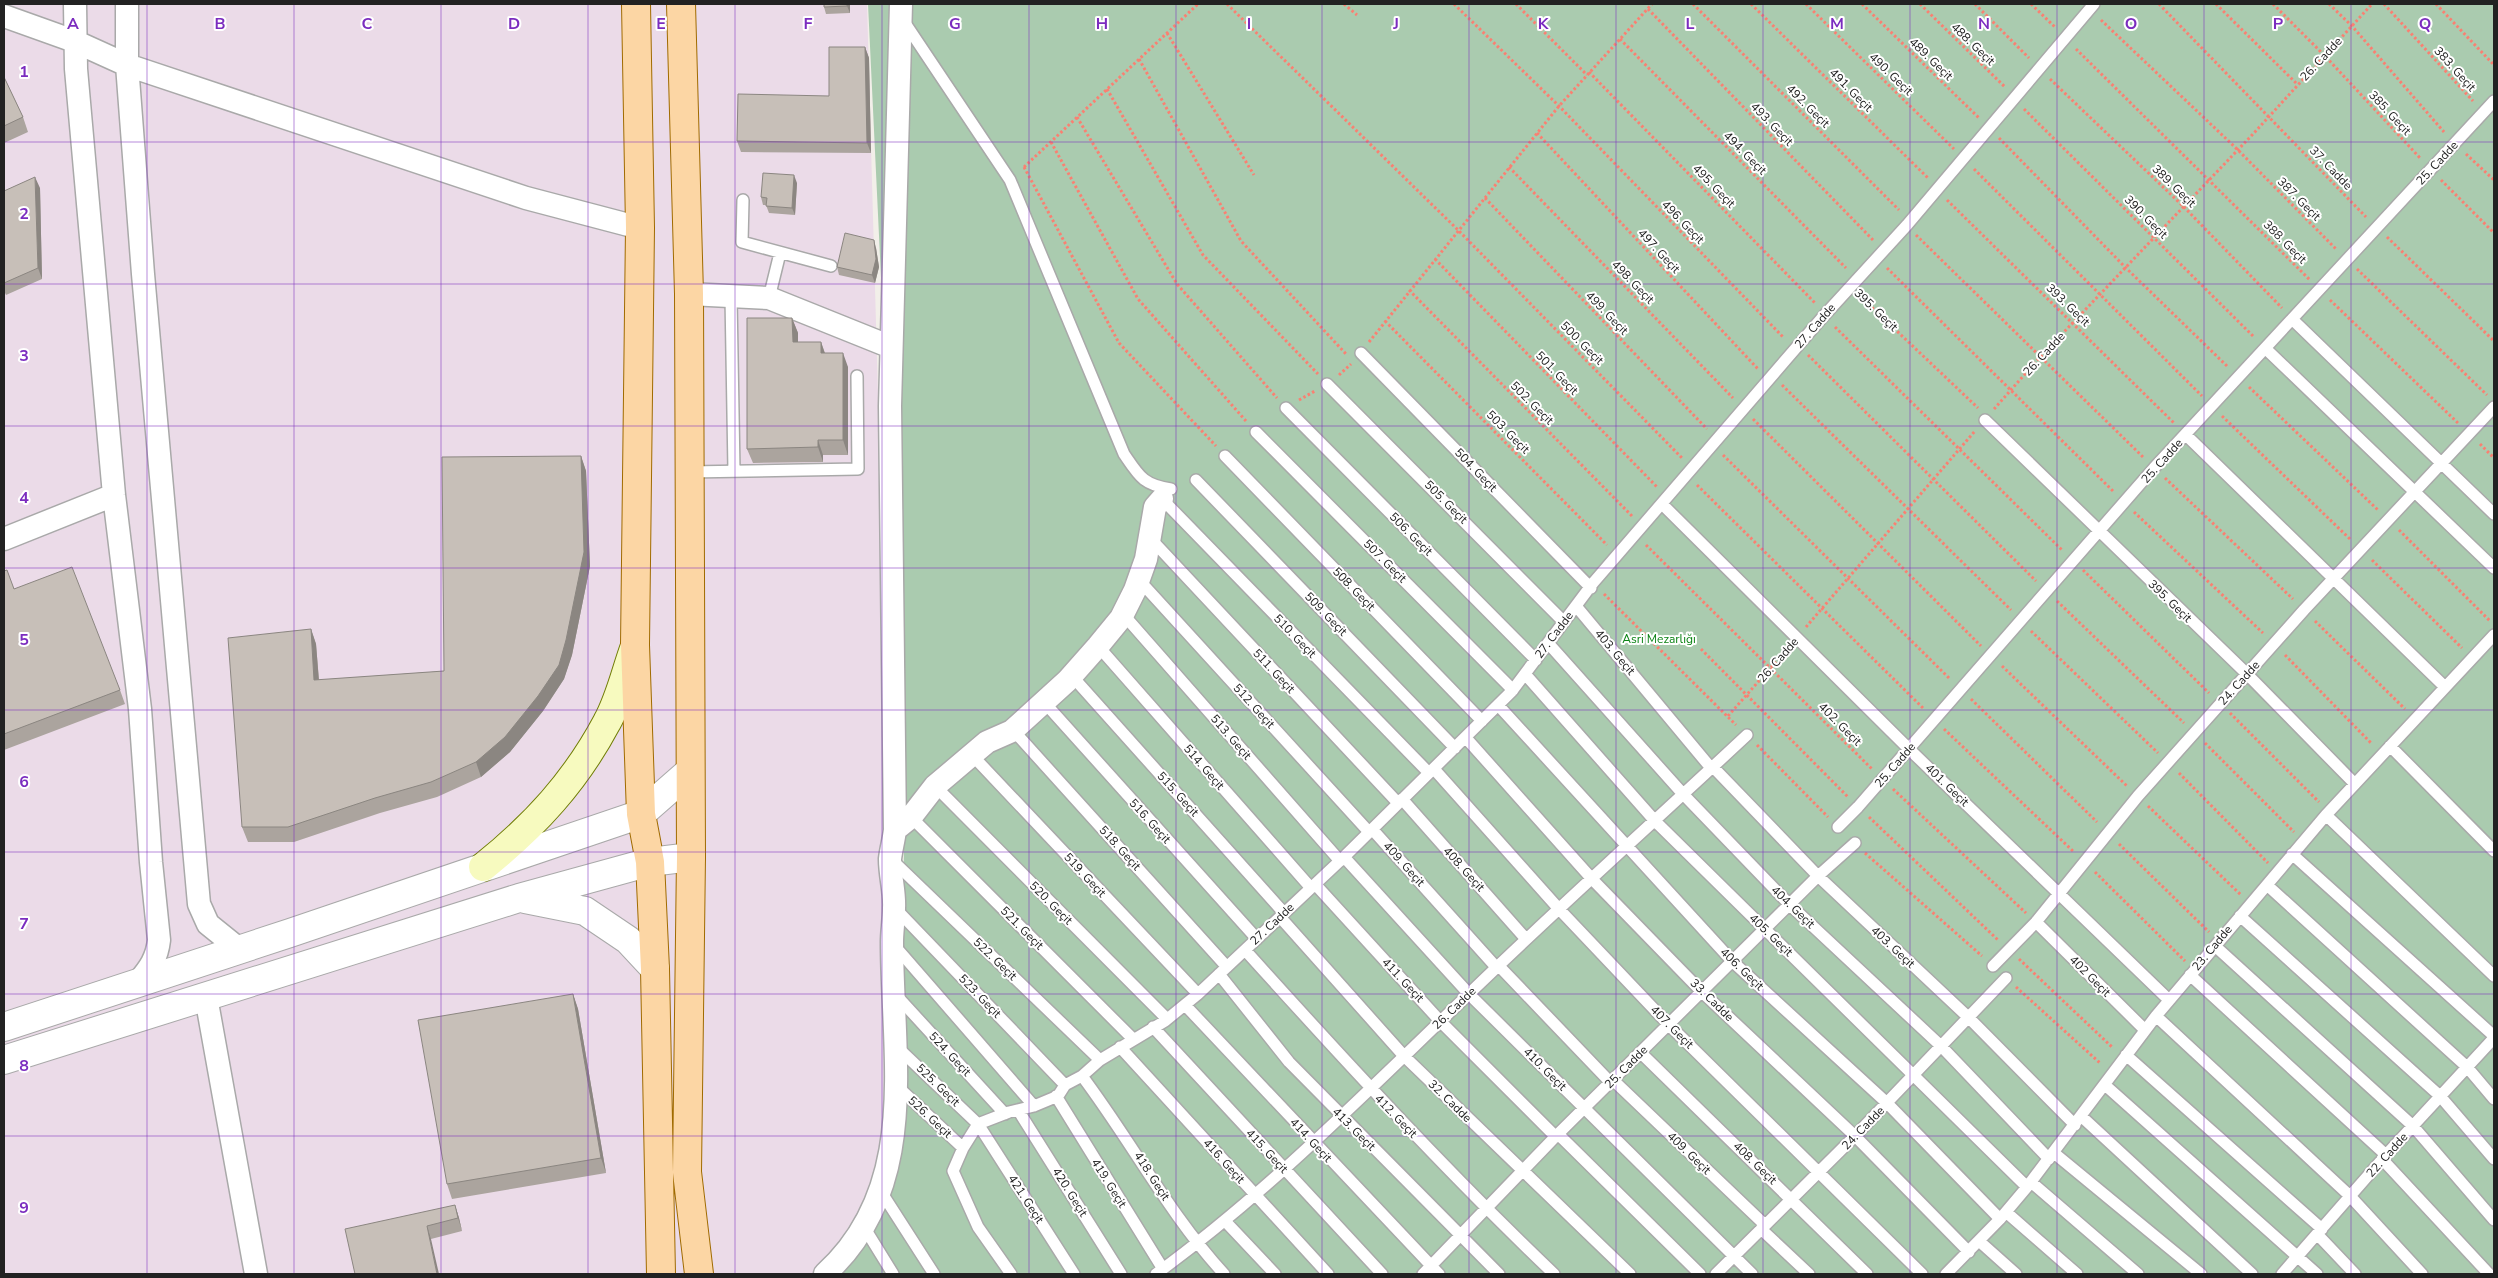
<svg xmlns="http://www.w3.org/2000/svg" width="2498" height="1278" font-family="'Nunito Sans',sans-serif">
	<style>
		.industrial { fill: #ebdbe8 }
		.cemetery { fill: #aacbaf }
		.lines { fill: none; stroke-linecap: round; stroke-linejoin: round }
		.service-casing { stroke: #a9a9a9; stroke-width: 14 }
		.minor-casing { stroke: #a9a9a9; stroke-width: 25 }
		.tertiary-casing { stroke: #a9a9a9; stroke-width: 30 }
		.secondary-casing { stroke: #707d05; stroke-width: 30 }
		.primary-casing { stroke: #a06b00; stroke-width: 30 }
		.path { stroke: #fa8072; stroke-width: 3; stroke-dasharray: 2.5 2.5; stroke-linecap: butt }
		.service { stroke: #fff; stroke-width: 11 }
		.minor { stroke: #fff; stroke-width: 22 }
		.tertiary { stroke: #fff; stroke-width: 28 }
		.secondary { stroke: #f7fabf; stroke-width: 28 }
		.primary { stroke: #fcd6a4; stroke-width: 28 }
		.wall { fill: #aba49e }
		.shaded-wall { fill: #8b8681 }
		.building { fill: #c7bfb8; stroke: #8b8681 }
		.grid { fill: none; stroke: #7b2cbf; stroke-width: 1; stroke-opacity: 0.55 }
		.labels { text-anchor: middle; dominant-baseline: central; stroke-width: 4; stroke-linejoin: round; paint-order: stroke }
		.street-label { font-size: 12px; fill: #222; stroke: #fff }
		.park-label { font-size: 12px; fill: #0c8416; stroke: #fff }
		.grid-label { font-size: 16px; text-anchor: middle; font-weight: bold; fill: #7b2cbf; stroke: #fff; stroke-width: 4; stroke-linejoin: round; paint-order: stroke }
	</style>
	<rect width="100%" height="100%" fill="#f2efe9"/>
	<path class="industrial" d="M4,4H867L899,1139L824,1274H4Z"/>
	<path class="cemetery" d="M868,4H2494V1274H824L873,1217L903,941L904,841L889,446Z"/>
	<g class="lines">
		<defs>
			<path id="service" d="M903,20L1010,180L1124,454C1139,476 1143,485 1171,489
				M743,200L742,242L831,266
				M731,297L734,471
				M769,298L780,253
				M2293,320L2494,514
				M2266,349L2494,568
				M1361,353L1591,588
				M1327,384L1564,622
				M1286,408L1536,660
				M1985,420L2247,674L2355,784
				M1256,432L1513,690
				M2186,435L2445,687
				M1225,456L1482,721
				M689,472L858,469L857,376
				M1196,480L1455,748
				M1162,499L1429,773
				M1662,504L1909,749L2169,1000
				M1150,538L1398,803
				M1139,580L1369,832
				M1576,606L1711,768
				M1123,614L1340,861
				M1548,643L1683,794L1790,905L1941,1046L2049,1159
				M1098,646L1311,888
				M1525,674L1655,821L2027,1187
				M1072,676L1284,913
				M1044,702L1257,939
				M1498,705L1733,962L1887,1103L2000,1219
				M1013,730L1227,967
				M1466,738L1592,879L1702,992L1855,1136L1969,1252
				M2390,746L2494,851
				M972,755L1198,994
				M1713,767L1818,876L1968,1017L2075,1125
				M1434,769L1559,909L1669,1025L1922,1274
				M935,786L1167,1019
				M1402,799L1526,939
				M2326,815L2494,976
				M911,817L1133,1039
				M1838,827L1858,807L2154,468L2494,101
				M1372,829L1496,967
				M2292,854L2494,1036
				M1344,857L1469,994L1752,1274
				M892,860L1100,1060
				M1315,884L1440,1021L1556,1137
				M2267,885L2467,1067L2494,1099
				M895,908L1065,1085
				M2240,916L2440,1096L2494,1159
				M1280,917L1404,1056L1630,1274
				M2036,922L2145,1030
				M894,945L1034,1106
				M2215,946L2413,1126L2494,1220
				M1245,950C1345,1061 1446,1171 1554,1274
				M1498,965L1611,1083
				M1993,966L2036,922L2138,796L2304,610L2494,407
				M1219,974L1289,1062L1499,1274
				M2190,975L2386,1155
				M896,995L1005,1114
				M1185,1005L1439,1274
				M2156,1016L2350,1196L2422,1274
				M1153,1027L1382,1274
				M897,1047L978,1124L1074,1274
				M1120,1047L1328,1274
				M1641,1053L1867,1274
				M2126,1055L2322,1229
				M1082,1076C1131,1141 1169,1214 1224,1274
				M1613,1080L1765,1225
				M2105,1085L2317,1274
				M897,1086L963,1148
				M1056,1096L1163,1269
				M1018,1110L1121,1274
				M2081,1116L2252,1274
				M1558,1134L1700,1274
				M2054,1153L2201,1274
				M2382,1159L2489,1274
				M2031,1182L2138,1274
				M880,1190L934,1274
				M2006,1212L2077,1274
				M1225,1221L1275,1274
				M864,1227L893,1274
				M1761,1229L1809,1274
				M2317,1234L2355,1274
				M1979,1241L2016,1274
				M1011,1274L978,1227L953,1171L963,1148L978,1124L1009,1112L1034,1106L1058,1096L1065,1085L1082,1076L1100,1060L1165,1021L1198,994L1344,857L1512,691L1593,583L1821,319L1907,225L2094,4
				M1156,1274C1271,1190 1370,1088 1473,990C1563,903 1656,820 1747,735
				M1423,1274L1558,1134L1818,876L1855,843
				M1716,1274L1855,1136L2006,978
				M1946,1274L2000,1219L2027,1187L2156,1016L2326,815L2494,635
				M2282,1274L2386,1155L2494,1038"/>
			<path id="minor" d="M75,4L76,69L114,495L140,709L151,862L159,940C157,958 150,968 139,981
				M127,4V65L143,274L199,904L208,924L239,949
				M4,16L74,41L127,65L526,198L640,228
				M689,294L769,298L891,347
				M4,539L114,495
				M895,830L911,817L935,786L987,742L1012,731L1067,681L1098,646L1121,618L1135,590L1146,559L1155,507L1162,499
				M206,997L256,1274
				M825,1274C921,1187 892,1057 892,942C892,931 894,920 894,908C895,892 890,876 890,859C891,850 894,839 895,830L890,406L901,4"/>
			<path id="tertiary" d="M525,899L585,911L628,940L655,969
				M4,1027L290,933L641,814L689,772
				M4,1060L519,898L650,862L691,857"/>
			<path id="secondary" d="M483,867C535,825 575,782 607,722C620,699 626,670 635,646"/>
			<path id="primary" d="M636,4L640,228L635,645L641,814L650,862L655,969L661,1274
				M681,4L689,294L691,857L687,1172L699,1274"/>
		</defs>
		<use href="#service" class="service-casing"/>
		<use href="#minor" class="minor-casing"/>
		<use href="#tertiary" class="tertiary-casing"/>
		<use href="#secondary" class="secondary-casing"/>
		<use href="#primary" class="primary-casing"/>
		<path class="path" d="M1227,4L1458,230L1682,458
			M1344,4L1357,15
			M1454,4L1559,106L1784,338
			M1516,4L1587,75
			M1693,4L1899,210
			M1751,4L1928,178
			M1806,4L1954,149
			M1862,4L1979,118
			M1920,4L2005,87
			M1975,4L2029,58
			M2031,4L2056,28
			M2159,4L2366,217
			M2216,4L2297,84
			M2273,4L2325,56L2421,159
			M2329,4L2352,26L2444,132
			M2384,4L2473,101
			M2436,4L2494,65
			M1648,9L1873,240
			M2101,20L2238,150L2336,249
			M1167,33L1254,175
			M1620,39L1846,268
			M2076,49L2310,280
			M1139,59L1241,241L1346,354
			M1589,72L1816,304
			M2050,79L2184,207L2282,308
			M1107,89L1203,255L1318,374
			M2024,109L2254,337
			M1077,117L1177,284L1277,398
			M1537,133L1758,369
			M1999,138L2126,268L2228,367
			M1051,142L1138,299L1246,421
			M2466,154L2494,180
			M1024,167L1119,343L1216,446
			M1024,167L1198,4
			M1509,167L1733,398
			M1974,169L2202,396
			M2441,180L2494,233
			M1485,198L1707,429
			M1947,200L2175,424
			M1916,235L2144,458
			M2387,237L2494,341
			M1435,259L1657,487
			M1887,268L2114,492
			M2357,269L2487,395
			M1409,290L1632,516
			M1861,297L1978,408
			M2330,300L2459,424
			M1385,321L1607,545
			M1835,327L2062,550
			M1369,342L1559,106L1652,4
			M1808,355L2036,581
			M1339,375L1351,364
			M1782,385L2011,610
			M2249,387L2378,510
			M1299,400L1315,391
			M1994,409L2042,355L2254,133L2372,4
			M2222,416L2351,540
			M1753,419L1981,646
			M2480,444L2494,458
			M1723,455L1950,679
			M2165,478L2293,599
			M1697,485L1924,709
			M2134,512L2263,633
			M2399,530L2490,621
			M1646,545L1872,769
			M2372,560L2462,648
			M2083,570L2209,693
			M1604,594L1736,725
			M2057,601L2184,723
			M2315,621L2405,709
			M1806,627L1975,431
			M2031,631L2158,753
			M1701,649L1848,797
			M2285,655L2371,743
			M2002,666L2127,786
			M1971,699L2097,822
			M2230,713L2319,802
			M1728,716L1788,648
			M1944,729L2074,852
			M2205,743L2294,832
			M1757,745L1828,817
			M2179,773L2268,863
			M1893,789L2026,913
			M2148,806L2241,895
			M1869,817L1998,940
			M2119,844L2209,932
			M1865,853L1982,956
			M2095,872L2185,961
			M2019,959L2113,1048
			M2016,987L2100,1063"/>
		<use href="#service" class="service"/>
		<use href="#minor" class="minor"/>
		<use href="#tertiary" class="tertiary"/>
		<use href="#secondary" class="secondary"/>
		<use href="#primary" class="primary"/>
	</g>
	<path class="wall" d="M850,4V13L826,14L824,7Z
		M865,47L869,58L871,153L741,152L737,141L829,96Z
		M4,77L23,117L28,132L4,143Z
		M797,183L795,215L769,213L766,205H763L761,197Z
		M40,188L42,279L6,295L4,291V191Z
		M876,248L879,267L875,283L839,275L837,267Z
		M792,318L798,333V342H821L825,353L848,367V455H823V462L753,463L747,449Z
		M581,456L586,471L590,566L572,655L564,679L543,711L510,752L481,777L437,797L380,813L294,842H248L242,827L311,629L316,644L319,680L444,671Z
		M4,571L14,589L120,690L125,704L4,750Z
		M573,994L578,1009L606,1173L452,1199L447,1184Z
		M455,1205L459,1218L462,1231L431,1239L355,1274Z"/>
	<path class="shaded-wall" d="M847,4H850V13L847,6Z
		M865,47L869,58L871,153L867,143Z
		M794,175L797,183L795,215L792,208Z
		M35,177L40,188L42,279L38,268Z
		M874,240L876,248L879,267L875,283L872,275Z
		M792,318L798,333V357L793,342Z
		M821,342L826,357L821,353Z
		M843,353L848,367V455L843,440Z
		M818,440L823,455V462L818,447Z
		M581,456L586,471L590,566L572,655L564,679L543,711L510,752L481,777L476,762Z
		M311,629L316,644L320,695L314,680Z
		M573,994L578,1009L606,1173L601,1158Z
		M455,1205L459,1218L462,1231L458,1218Z
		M427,1226L431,1239L439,1274H437Z"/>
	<path class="building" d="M824,4H847V6L824,7Z
		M829,47H865L867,143L737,141L738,94L829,96Z
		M4,77L23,117L4,126Z
		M763,173L794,175L792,208L766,206L767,198L761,197Z
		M35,177L38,268L4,283V191Z
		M845,233L874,240L876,259L872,275L837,267Z
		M747,318H792L793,342H821V353H843V440H818V447L747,449Z
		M581,456L584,552L566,640L559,665L538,696L505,737L476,762L431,782L375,798L288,827H242L228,638L311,629L314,680L444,671L442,457Z
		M72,567L120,690L4,734V571L7,570L14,589Z
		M573,994L601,1158L447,1184L418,1020Z
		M455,1205L458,1218L427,1226L437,1274H355L345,1229Z"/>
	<path class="grid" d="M147,4V1274M294,4V1274M441,4V1274M588,4V1274M735,4V1274M882,4V1274M1029,4V1274M1176,4V1274M1322,4V1274M1469,4V1274M1616,4V1274M1763,4V1274M1910,4V1274M2057,4V1274M2204,4V1274M2351,4V1274M4,142H2494M4,284H2494M4,426H2494M4,568H2494M4,710H2494M4,852H2494M4,994H2494M4,1136H2494"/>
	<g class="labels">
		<g class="street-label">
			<text transform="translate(1973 44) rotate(44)">488. Geçit</text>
			<text transform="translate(1931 59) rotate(44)">489. Geçit</text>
			<text transform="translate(2321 59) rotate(-47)">26. Cadde</text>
			<text transform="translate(2455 69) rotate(48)">383. Geçit</text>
			<text transform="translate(1891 74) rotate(44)">490. Geçit</text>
			<text transform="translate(1851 90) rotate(45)">491. Geçit</text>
			<text transform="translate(1808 106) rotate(45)">492. Geçit</text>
			<text transform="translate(2390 113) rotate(47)">385. Geçit</text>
			<text transform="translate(1772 124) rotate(46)">493. Geçit</text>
			<text transform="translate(1745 153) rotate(45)">494. Geçit</text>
			<text transform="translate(2437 163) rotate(-47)">25. Cadde</text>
			<text transform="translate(2331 168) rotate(46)">37. Cadde</text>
			<text transform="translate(1714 186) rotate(46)">495. Geçit</text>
			<text transform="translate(2174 186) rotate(44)">389. Geçit</text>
			<text transform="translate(2299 199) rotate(45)">387. Geçit</text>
			<text transform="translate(2146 217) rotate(45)">390. Geçit</text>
			<text transform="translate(1683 222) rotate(46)">496. Geçit</text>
			<text transform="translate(2285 242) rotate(45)">388. Geçit</text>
			<text transform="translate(1659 251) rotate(47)">497. Geçit</text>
			<text transform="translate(1633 282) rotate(46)">498. Geçit</text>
			<text transform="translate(2068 305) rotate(44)">393. Geçit</text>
			<text transform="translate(1876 310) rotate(44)">395. Geçit</text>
			<text transform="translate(1607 313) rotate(46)">499. Geçit</text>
			<text transform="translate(1815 326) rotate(-49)">27. Cadde</text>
			<text transform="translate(1582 343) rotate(45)">500. Geçit</text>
			<text transform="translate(2044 354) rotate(-47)">26. Cadde</text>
			<text transform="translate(1557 373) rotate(46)">501. Geçit</text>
			<text transform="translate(1532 403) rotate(45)">502. Geçit</text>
			<text transform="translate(1508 432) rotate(45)">503. Geçit</text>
			<text transform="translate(2162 461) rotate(-48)">25. Cadde</text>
			<text transform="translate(1476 470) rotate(46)">504. Geçit</text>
			<text transform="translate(1446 502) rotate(45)">505. Geçit</text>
			<text transform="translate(1411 534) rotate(45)">506. Geçit</text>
			<text transform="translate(1385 561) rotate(45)">507. Geçit</text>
			<text transform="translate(1354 589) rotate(46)">508. Geçit</text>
			<text transform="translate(2170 601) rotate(44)">395. Geçit</text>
			<text transform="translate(1326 614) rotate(46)">509. Geçit</text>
			<text transform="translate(1554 635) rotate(-53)">27. Cadde</text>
			<text transform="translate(1295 636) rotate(46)">510. Geçit</text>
			<text transform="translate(1615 652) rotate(50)">403. Geçit</text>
			<text transform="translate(1778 660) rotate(-49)">26. Cadde</text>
			<text transform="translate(1274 671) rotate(47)">511. Geçit</text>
			<text transform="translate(2239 683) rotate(-48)">24. Cadde</text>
			<text transform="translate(1254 706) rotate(48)">512. Geçit</text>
			<text transform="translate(1840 724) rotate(45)">402. Geçit</text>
			<text transform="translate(1231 737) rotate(49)">513. Geçit</text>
			<text transform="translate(1895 765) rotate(-49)">25. Cadde</text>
			<text transform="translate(1204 767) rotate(49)">514. Geçit</text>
			<text transform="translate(1947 785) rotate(44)">401. Geçit</text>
			<text transform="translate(1178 794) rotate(48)">515. Geçit</text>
			<text transform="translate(1150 821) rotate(48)">516. Geçit</text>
			<text transform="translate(1120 848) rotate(48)">518. Geçit</text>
			<text transform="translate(1404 864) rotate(48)">409. Geçit</text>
			<text transform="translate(1464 869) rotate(48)">408. Geçit</text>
			<text transform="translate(1085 875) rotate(47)">519. Geçit</text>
			<text transform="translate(1051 903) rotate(45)">520. Geçit</text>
			<text transform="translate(1793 907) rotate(44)">404. Geçit</text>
			<text transform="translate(1272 924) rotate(-43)">27. Cadde</text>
			<text transform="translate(1022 928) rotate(45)">521. Geçit</text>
			<text transform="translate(1771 935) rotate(44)">405. Geçit</text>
			<text transform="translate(1893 947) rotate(43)">403. Geçit</text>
			<text transform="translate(2212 948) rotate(-50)">23. Cadde</text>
			<text transform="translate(995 959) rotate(44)">522. Geçit</text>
			<text transform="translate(1742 969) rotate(44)">406. Geçit</text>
			<text transform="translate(2090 976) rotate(45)">402 Geçit</text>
			<text transform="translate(1403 980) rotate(47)">411. Geçit</text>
			<text transform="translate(980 996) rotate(46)">523. Geçit</text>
			<text transform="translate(1712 1000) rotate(44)">33. Cadde</text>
			<text transform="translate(1454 1008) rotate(-44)">26. Cadde</text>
			<text transform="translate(1672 1027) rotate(45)">407. Geçit</text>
			<text transform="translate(950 1054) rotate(47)">524. Geçit</text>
			<text transform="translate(1626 1067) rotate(-45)">25. Cadde</text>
			<text transform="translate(1545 1069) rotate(45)">410. Geçit</text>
			<text transform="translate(938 1085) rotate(44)">525. Geçit</text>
			<text transform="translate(1450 1101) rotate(44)">32. Cadde</text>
			<text transform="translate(1396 1116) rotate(46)">412. Geçit</text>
			<text transform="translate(930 1117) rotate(43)">526. Geçit</text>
			<text transform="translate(1863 1128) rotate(-46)">24. Cadde</text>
			<text transform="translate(1354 1129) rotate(45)">413. Geçit</text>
			<text transform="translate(1311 1140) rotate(47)">414. Geçit</text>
			<text transform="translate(1267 1151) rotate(47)">415. Geçit</text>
			<text transform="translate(1689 1153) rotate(44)">409. Geçit</text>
			<text transform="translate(2387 1155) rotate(-48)">22. Cadde</text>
			<text transform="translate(1224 1161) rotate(48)">416. Geçit</text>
			<text transform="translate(1755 1163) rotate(44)">408. Geçit</text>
			<text transform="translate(1152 1176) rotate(57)">418. Geçit</text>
			<text transform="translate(1109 1183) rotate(58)">419. Geçit</text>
			<text transform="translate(1070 1192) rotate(58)">420. Geçit</text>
			<text transform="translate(1026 1199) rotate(57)">421. Geçit</text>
		</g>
		<g class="park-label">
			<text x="1659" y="639">Asri Mezarlığı</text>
		</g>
	</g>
	<g class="grid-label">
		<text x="73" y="29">A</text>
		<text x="220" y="29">B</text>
		<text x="367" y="29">C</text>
		<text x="514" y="29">D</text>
		<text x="661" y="29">E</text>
		<text x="808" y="29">F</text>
		<text x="955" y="29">G</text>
		<text x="1102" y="29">H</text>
		<text x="1249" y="29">I</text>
		<text x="1396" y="29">J</text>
		<text x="1543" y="29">K</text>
		<text x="1690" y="29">L</text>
		<text x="1837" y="29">M</text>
		<text x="1984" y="29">N</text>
		<text x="2131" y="29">O</text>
		<text x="2278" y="29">P</text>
		<text x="2425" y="29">Q</text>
		<text x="24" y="77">1</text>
		<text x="24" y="219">2</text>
		<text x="24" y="361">3</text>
		<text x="24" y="503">4</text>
		<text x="24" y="645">5</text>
		<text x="24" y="787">6</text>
		<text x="24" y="929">7</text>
		<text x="24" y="1071">8</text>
		<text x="24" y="1213">9</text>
	</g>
	<rect width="2498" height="1278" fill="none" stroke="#222222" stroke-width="10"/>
</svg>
